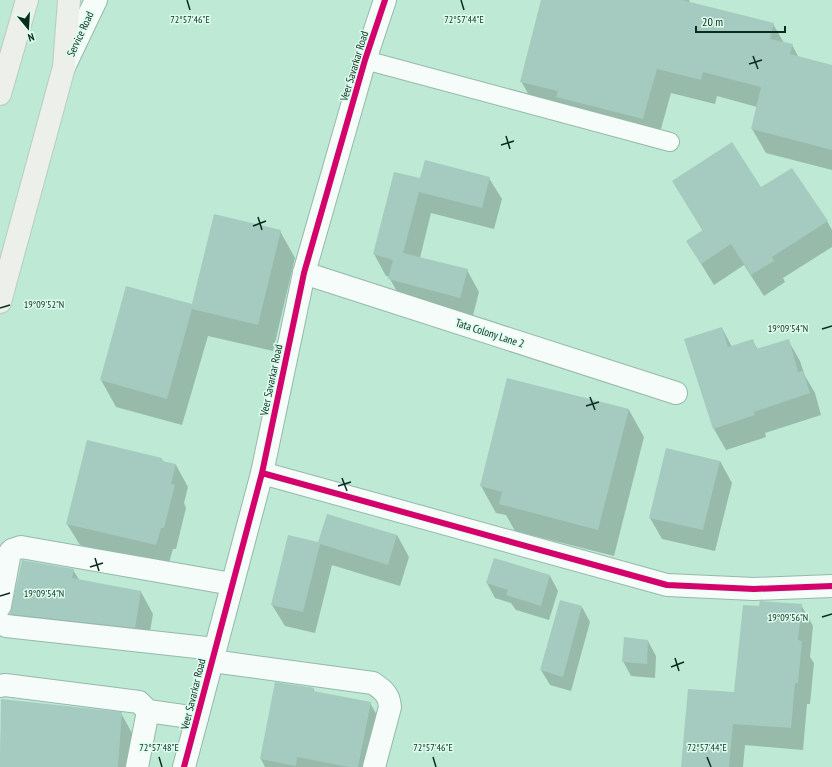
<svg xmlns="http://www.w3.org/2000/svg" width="832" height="767" font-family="'PT Sans Narrow',sans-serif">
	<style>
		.shadow { fill: #0003 }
		.building { fill: #a5cbc0 }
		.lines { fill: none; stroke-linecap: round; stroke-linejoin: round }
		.service-casing { stroke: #96b9aa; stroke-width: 20 }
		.minor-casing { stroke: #96b9aa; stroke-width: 24 }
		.tertiary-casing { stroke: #96b9aa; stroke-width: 24 }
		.trunk-casing { stroke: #b6cdc3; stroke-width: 24 }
		.service { stroke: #f5fcf9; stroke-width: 18 }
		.minor { stroke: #f5fcf9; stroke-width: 22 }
		.tertiary { stroke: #f5fcf9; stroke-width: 22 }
		.trunk { stroke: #ecefea; stroke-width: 22 }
		.cycleway-casing { stroke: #defdee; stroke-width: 8 }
		.cycleway { stroke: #d6006c; stroke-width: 6 }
		.ticks { fill: none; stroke: #0a2c1f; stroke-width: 1.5 }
		.labels { text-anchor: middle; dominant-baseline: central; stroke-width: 3; stroke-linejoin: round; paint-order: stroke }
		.street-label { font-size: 11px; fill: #0a2c1f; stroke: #defdee }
		.ticks-label { font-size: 10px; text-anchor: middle; fill: #0a2c1f; stroke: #defdee; stroke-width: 3; stroke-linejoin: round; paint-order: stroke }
	</style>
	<rect width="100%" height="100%" fill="#bde9d5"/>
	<path class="shadow" d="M542,0H689L690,3L773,24L784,43L792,45L799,58L832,66V170L766,153L752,129L757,107L717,96L715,104L671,93L657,143L535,106L521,81Z
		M489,178L502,199L494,229L431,213L420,258L467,270L479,292L472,319L402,301L390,279V277L386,276L374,254L421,180Z
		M673,182L761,189L827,221L832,230V247L783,278L785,282L764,296L744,265L714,285L687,241L703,231Z
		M280,231L295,258L273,351L208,336L182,425L116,407L101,380L193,306Z
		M722,328L732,347L752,340L758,350L788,340L800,361L805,376L815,393L821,415L765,433L766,437L726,450L714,429Z
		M629,410L644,437L614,556L515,531L506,515L496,513L481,486Z
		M162,459L164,463L176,465L188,487L184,503L186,508L176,549H173L168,566L80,545L67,524Z
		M720,461L732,483L715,551L662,539L650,518Z
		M397,535L409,557L400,586L332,565L315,633L285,626L272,605L319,543Z
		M73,570L80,581L141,592L153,614L147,649L23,635L11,614Z
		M550,576L558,591L549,620L516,610L511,603L495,598L487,583Z
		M801,605L813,626L810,657L814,663L810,704H807L803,750L745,745L743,767H682L735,694L760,607Z
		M582,607L590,622L571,691L550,685L541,670Z
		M648,641L656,656L655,678L631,676L623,661Z
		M276,683L313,688L315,692L370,703L382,724L374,767H265L261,759Z
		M2,700L121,713L133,735L131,767H0Z"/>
	<path class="building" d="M541,0H682L774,23L770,39L793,44L790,54L832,65V150L751,129L761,87L703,72L701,80L657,69L643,119L556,97L558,91L520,82Z
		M732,142L761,187L792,168L828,221L772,257L774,261L751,275L731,244L701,264L686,241L703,230L672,181Z
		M425,160L490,177L482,208L419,192L403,253L468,269L460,298L388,279L393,260L373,254L394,172L420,178Z
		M214,214L281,230L258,325L192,309L167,399L100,380L126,286L192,304Z
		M722,327L728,347L753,339L756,349L789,339L798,372L803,371L810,393L754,412L755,415L713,429L684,339Z
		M507,378L629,409L598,530L499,504L502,492L480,486Z
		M87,440L162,458V461L176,464L171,484L175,485L164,528H161L156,545L66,524Z
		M666,448L720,461L703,530L649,518Z
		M327,514L397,535L388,565L320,544L303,612L271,605L288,535L318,542Z
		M494,558L550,575L541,606L506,595L508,590L486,583Z
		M22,560L74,569L72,578L141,591L135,628L10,614Z
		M560,600L582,606L563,677L540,670Z
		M760,601L802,604L798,640L802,641L798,683H795L791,728L733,724L729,767H681L688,689L734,692L743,605L759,606Z
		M624,637L648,640L647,664L622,662Z
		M275,682L314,688L313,691L371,702L358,767H349L297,757L296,766L260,759Z
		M1,699L122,712L118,767H0Z"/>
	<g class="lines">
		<defs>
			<path id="service" d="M365,60L670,142"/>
			<path id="minor" d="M304,273L676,393
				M262,473L667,585L754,589L832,586
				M0,606L10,552L12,550L21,547L232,584
				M0,623L6,626L215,649
				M212,661L373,683C383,690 389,694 390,707L374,767
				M0,686L5,685L139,702L148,711L137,767
				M148,711L197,718"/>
			<path id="tertiary" d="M64,67L96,0
				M184,767L262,473L304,273L365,60L385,0"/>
			<path id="trunk" d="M0,94L27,0
				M0,302L64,67L69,0"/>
		</defs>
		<use href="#service" class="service-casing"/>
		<use href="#minor" class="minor-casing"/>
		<use href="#tertiary" class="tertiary-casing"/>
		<use href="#trunk" class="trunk-casing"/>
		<use href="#service" class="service"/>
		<use href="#minor" class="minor"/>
		<use href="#tertiary" class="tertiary"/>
		<use href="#trunk" class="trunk"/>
		<defs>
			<path id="cycleway" d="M262,473L667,585L754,589L832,586
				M184,767L262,473L304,273L365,60L385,0"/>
		</defs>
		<use href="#cycleway" class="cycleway-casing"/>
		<use href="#cycleway" class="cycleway"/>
	</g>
	<path class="ticks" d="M187,0L190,10M461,0L464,10M753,56L758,69M749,64L762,60M506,136L510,149M501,145L514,141M258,217L262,230M253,226L266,221M0,308L10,305M822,329L832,326M590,397L595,410M586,406L599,402M342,478L347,491M338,486L351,482M95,558L99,571M90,567L103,563M0,596L10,593M822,617L832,614M675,658L679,671M671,667L684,662M159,757L162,767M433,757L436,767M707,757L711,767"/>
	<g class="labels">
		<g class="street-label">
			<text transform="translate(80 34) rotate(-65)">Service Road</text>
			<text transform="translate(354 66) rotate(-73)">Veer Savarkar Road</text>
			<text transform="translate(490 333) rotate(18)">Tata Colony Lane 2</text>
			<text transform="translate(271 380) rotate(-78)">Veer Savarkar Road</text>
			<text transform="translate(193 694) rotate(-76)">Veer Savarkar Road</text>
		</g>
	</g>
	<g class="ticks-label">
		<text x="190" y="23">72°57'46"E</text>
		<text x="464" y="23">72°57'44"E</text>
		<text x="44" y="308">19°09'52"N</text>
		<text x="788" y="332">19°09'54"N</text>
		<text x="44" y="597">19°09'54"N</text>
		<text x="788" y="621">19°09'56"N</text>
		<text x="159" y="751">72°57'48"E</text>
		<text x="433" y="751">72°57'46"E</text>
		<text x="707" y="751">72°57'44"E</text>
	</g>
	<g transform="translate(28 28) rotate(162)" stroke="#defdee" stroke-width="3" paint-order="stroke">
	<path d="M0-3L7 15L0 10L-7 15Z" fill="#0a2c1f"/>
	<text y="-6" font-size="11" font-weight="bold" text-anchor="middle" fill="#0a2c1f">N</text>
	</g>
	<path d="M696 26v6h89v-6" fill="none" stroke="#0a2c1f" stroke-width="2"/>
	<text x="702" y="26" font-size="12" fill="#0a2c1f" stroke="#defdee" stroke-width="3" paint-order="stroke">20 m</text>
</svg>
